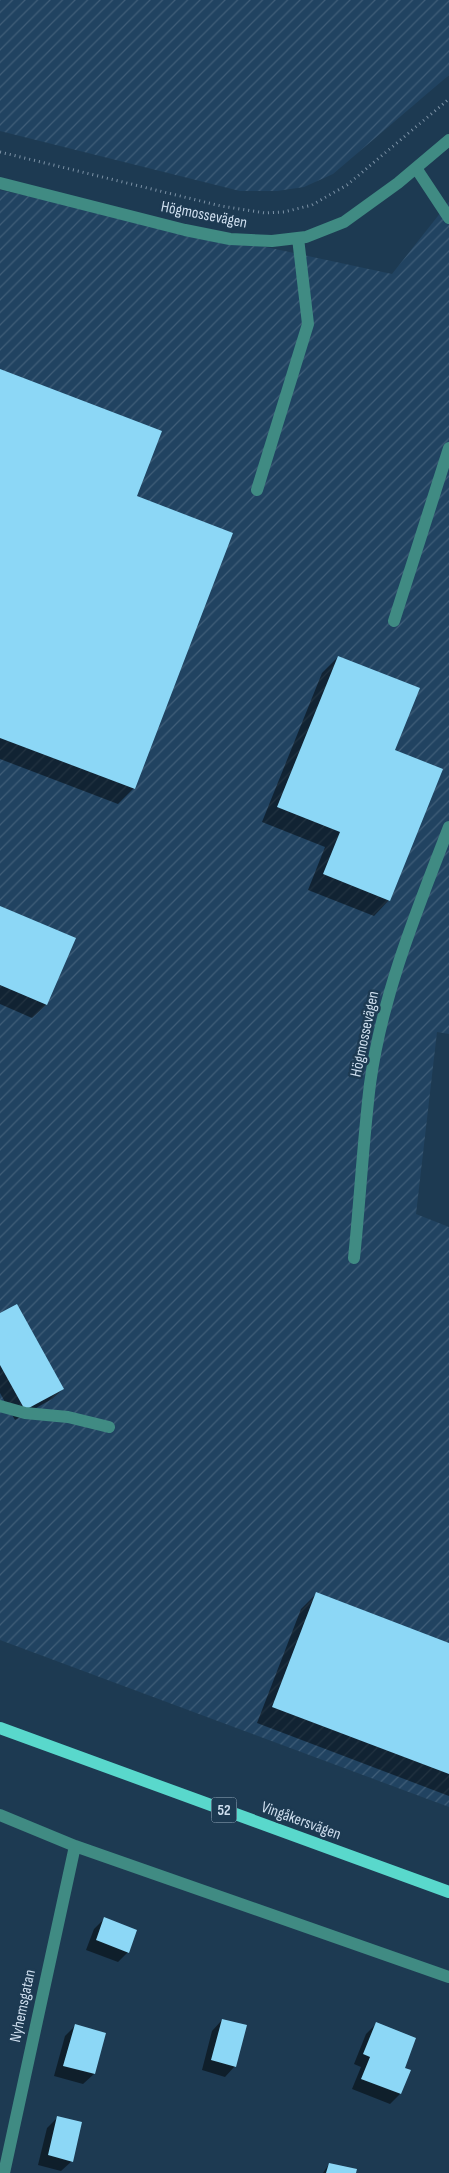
<svg xmlns="http://www.w3.org/2000/svg" width="449" height="2173" font-family="'Sofia Sans Condensed',sans-serif">
	<style>
		.industrial { fill: url(#industrial-furrows) }
		.shadow { fill: #0007 }
		.building { fill: #8cd7f6 }
		.lines { fill: none; stroke-linecap: round; stroke-linejoin: round }
		.path { stroke: #7c92a6; stroke-width: 3; stroke-dasharray: 1 4; stroke-linecap: butt }
		.minor { stroke: #408b83; stroke-width: 12 }
		.major { stroke: #59d8cc; stroke-width: 12 }
		.labels { text-anchor: middle; dominant-baseline: central; stroke-width: 5; stroke-linejoin: round; paint-order: stroke }
		.shield { fill: #1d3a52; stroke: #99adbf; stroke-width: 1 }
		.shield-label { font-size: 15px; font-weight: bold; fill: #cedeee }
		.street-label { font-size: 16px; fill: #cedeee; stroke: #1d3a52 }
	</style>
	<defs>
		<pattern id="industrial-furrows" width="10" height="10" patternUnits="userSpaceOnUse" patternTransform="scale(1.25)"><rect width="10" height="10" fill="#214361"/><path d="M-1 1l2-2M0 10L10 0M9 11l2-2" fill="none" stroke="#405e78"/></pattern>
	</defs>
	<rect width="100%" height="100%" fill="#1d3a52"/>
	<path class="industrial" d="M0,0H449V75L333,174L304,187L277,191H240L0,131Z
		M0,190L392,274L449,202V1034L437,1032L416,1214L449,1227V1807L0,1640Z"/>
	<path class="shadow" d="M0,371L135,497L134,788L118,804L0,759Z
		M338,657L394,751L389,900L374,916L308,890L325,847L262,822L322,673Z
		M0,907L74,939L46,1005L32,1018L0,1004Z
		M0,1315L63,1389L52,1399L15,1420L0,1393Z
		M316,1594L449,1644V1796L257,1723L301,1609Z
		M104,1919L128,1952L118,1962L86,1950L94,1929Z
		M222,2020L235,2066L225,2077L202,2070L212,2031Z
		M376,2024L403,2068L400,2094L390,2104L352,2089L361,2067L354,2064L366,2034Z
		M75,2026L105,2034L94,2074L83,2084L54,2076L65,2036Z
		M57,2118L72,2161L61,2171L38,2165L47,2128Z
		M329,2164L355,2173H323Z"/>
	<path class="building" d="M0,369L162,431L137,496L233,533L135,789L0,738Z
		M338,656L420,688L395,750L443,769L390,901L323,874L340,832L277,807Z
		M0,906L76,938L47,1005L0,985Z
		M17,1304L64,1389L25,1410L0,1365V1313Z
		M316,1592L449,1643V1774L272,1707Z
		M104,1917L137,1930L129,1953L96,1940Z
		M222,2019L247,2025L236,2067L211,2060Z
		M376,2022L416,2038L405,2068L411,2070L401,2094L361,2079L370,2057L363,2054Z
		M75,2024L106,2033L95,2074L63,2066Z
		M57,2116L82,2122L73,2162L48,2155Z
		M329,2163L357,2169L356,2173H326Z"/>
	<g class="lines">
		<path class="path" d="M0,152L221,206L265,213L284,212L312,205L347,185L449,99"/>
		<path class="minor" d="M416,168L449,218
			M0,183L185,230L230,239L272,241L306,237L344,222L398,183L449,140
			M257,490L308,324L298,238
			M394,621L449,448
			M354,1258C360,1200 363,1142 370,1084C382,995 417,910 449,827
			M0,1406L25,1413L68,1417L109,1427
			M0,1815L75,1846L449,1977
			M4,2173L75,1846"/>
		<path class="major" d="M0,1728L449,1892"/>
	</g>
	<g class="labels">
		<rect class="shield" x="211.5" y="1797.5" width="25" height="25" rx="4"/>
		<g class="shield-label">
			<text x="224" y="1810">52</text>
		</g>
		<g class="street-label">
			<text transform="translate(204 215) rotate(11)">Högmossevägen</text>
			<text transform="translate(365 1034) rotate(-78)">Högmossevägen</text>
			<text transform="translate(301 1821) rotate(20)">Vingåkersvägen</text>
			<text transform="translate(23 2006) rotate(-78)">Nyhemsgatan</text>
		</g>
	</g>
</svg>
